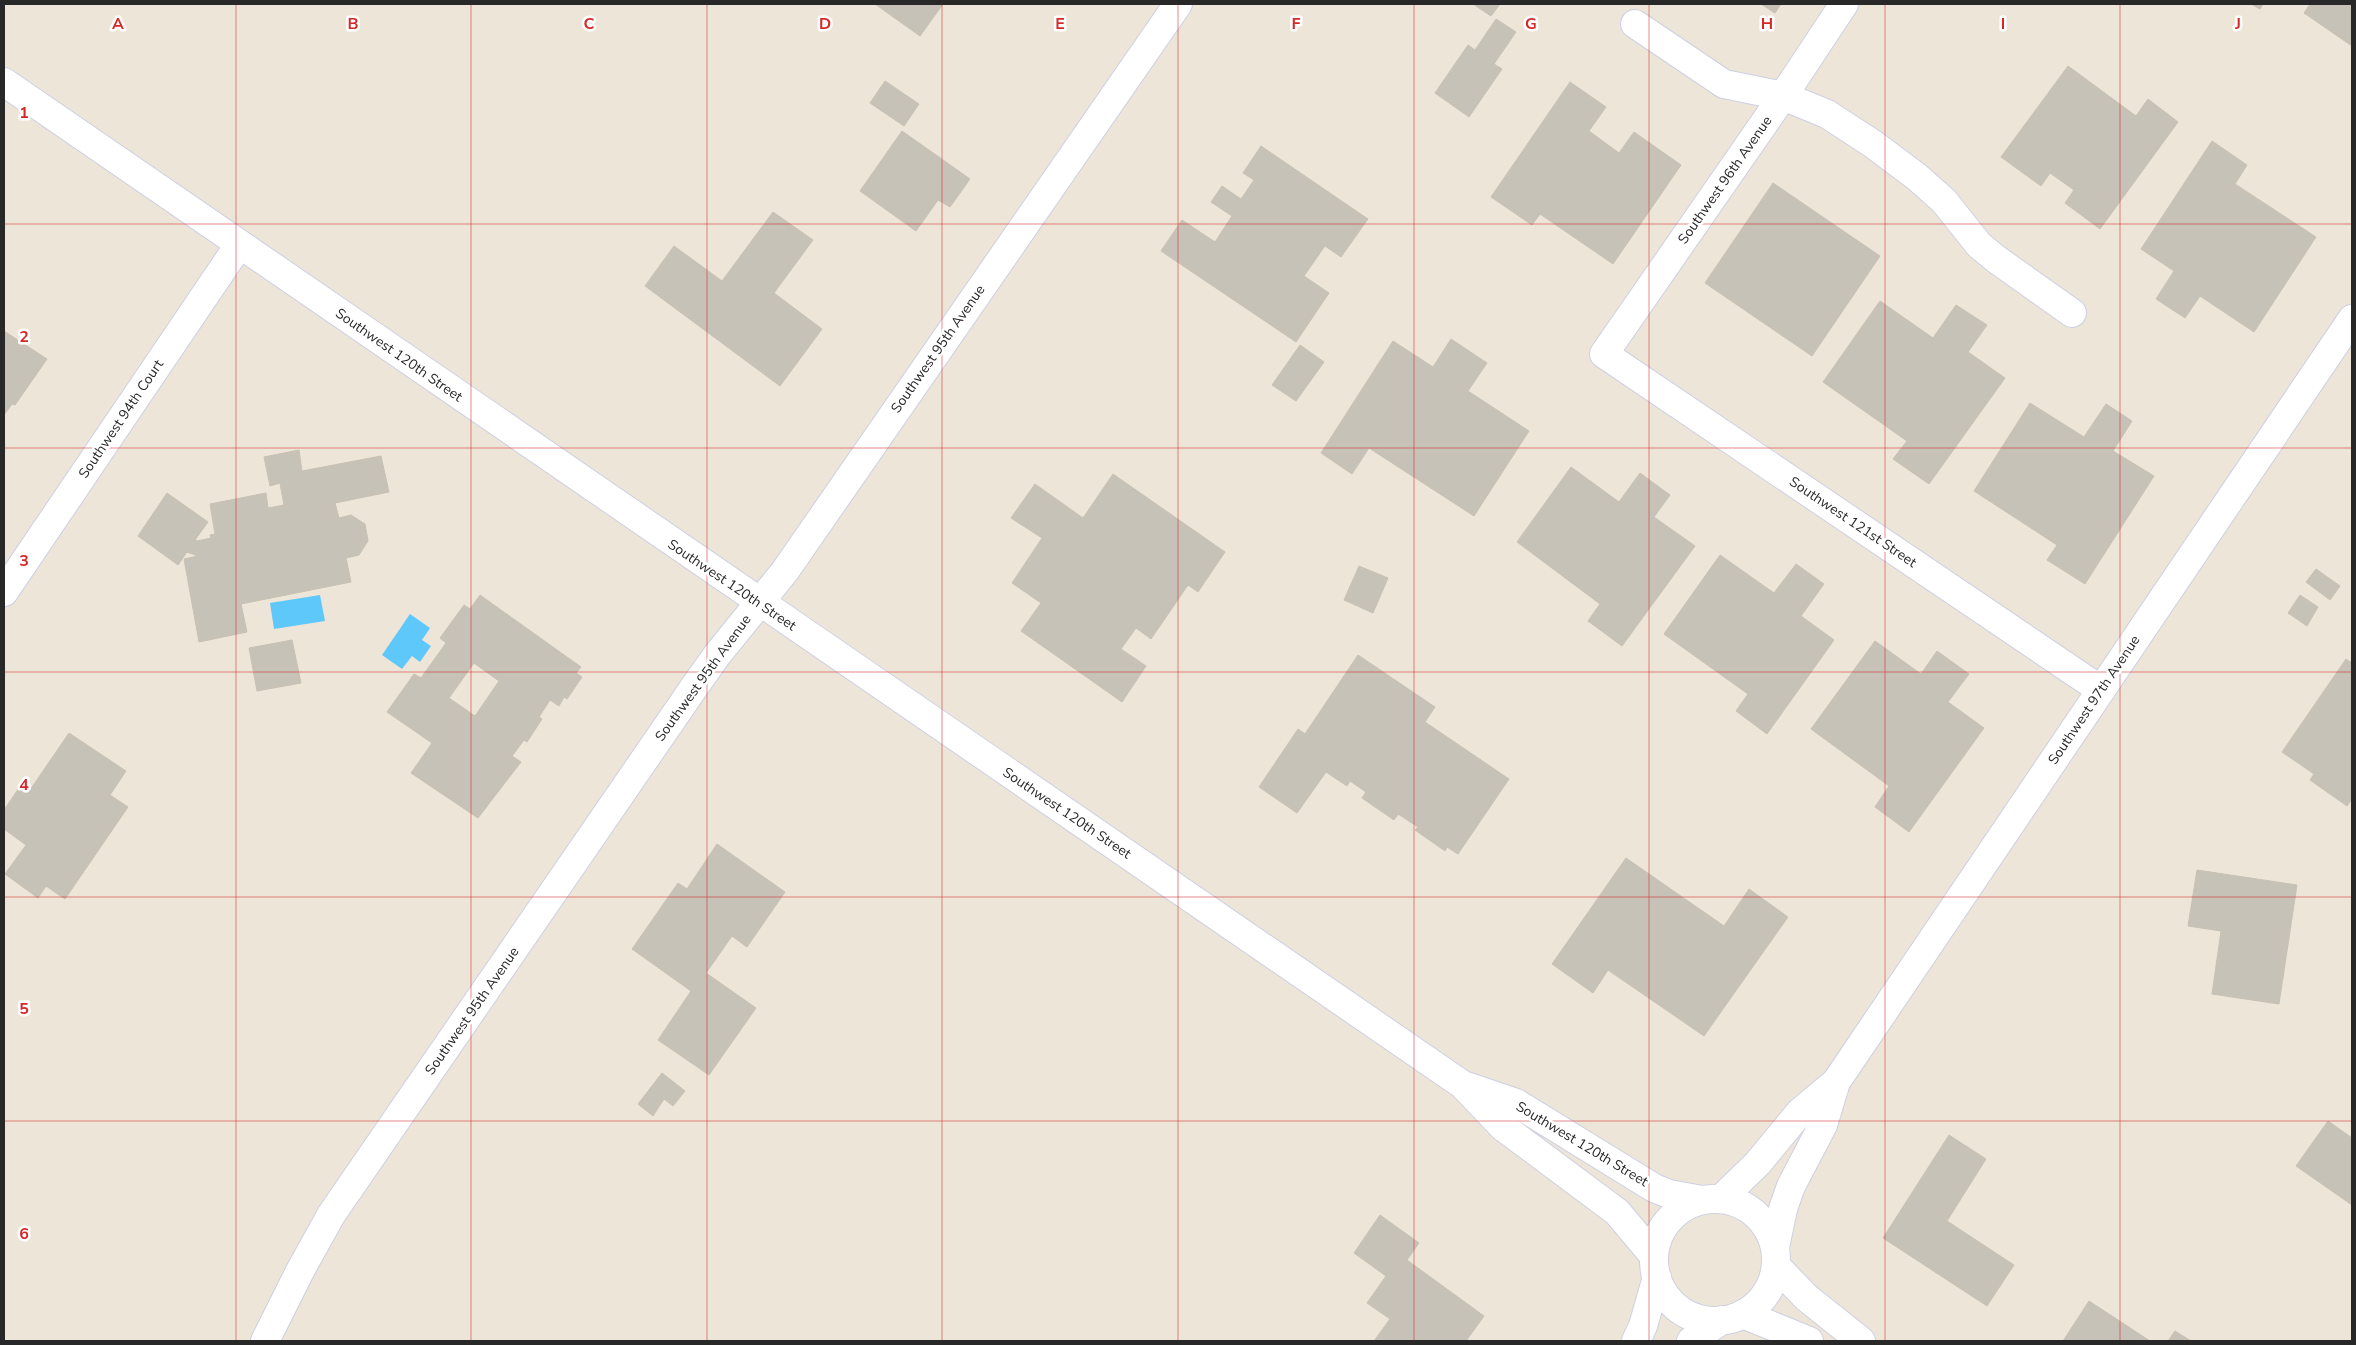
<svg xmlns="http://www.w3.org/2000/svg" width="2356" height="1345" font-family="'Nunito Sans',sans-serif">
	<style>
		.water { fill: #5fc8fb }
		.building { fill: #c7c2b8; stroke: #c8c1b2; fill-rule: evenodd }
		.lines { fill: none; stroke-linecap: round; stroke-linejoin: round }
		.street-casing { stroke: #cdd0e3; stroke-width: 30 }
		.secondary-casing { stroke: #cdd0e3; stroke-width: 30 }
		.street { stroke: #fff; stroke-width: 28 }
		.secondary { stroke: #fff; stroke-width: 28 }
		.grid { fill: none; stroke: #d62828; stroke-width: 1; stroke-opacity: 0.55 }
		.labels { text-anchor: middle; dominant-baseline: central; stroke-width: 5; stroke-linejoin: round; paint-order: stroke }
		.street-label { font-size: 14px; fill: #282828; stroke: #fff }
		.grid-label { font-size: 16px; text-anchor: middle; font-weight: bold; fill: #d62828; stroke: #fff; stroke-width: 5; stroke-linejoin: round; paint-order: stroke }
	</style>
	<rect width="100%" height="100%" fill="#ede5d8"/>
	<path class="water" d="M320,595L325,621L274,629L270,603Z
		M410,614L430,628L422,640L431,646L420,662L412,656L402,669L382,655Z"/>
	<path class="building" d="M875,4H943L920,36Z
		M1473,4H1500L1491,16Z
		M1761,4H1781L1775,13Z
		M2251,4H2263L2260,9Z
		M2310,4H2352V46L2304,13Z
		M1496,19L1516,32L1494,64L1502,69L1469,117L1435,93L1468,45L1475,50Z
		M2068,66L2136,116L2148,99L2178,122L2100,229L2065,203L2074,190L2050,173L2041,186L2001,157Z
		M885,81L919,104L904,126L870,103Z
		M1570,82L1606,107L1589,131L1619,153L1634,132L1681,165L1613,264L1540,214L1532,225L1491,197Z
		M902,131L970,179L950,207L938,200L916,231L860,191Z
		M2212,141L2247,165L2235,184L2316,237L2254,332L2200,296L2185,318L2156,299L2174,271L2141,249Z
		M1261,146L1368,219L1341,257L1325,246L1304,276L1329,293L1296,342L1161,251L1182,220L1215,242L1232,216L1211,202L1222,186L1241,199L1254,180L1243,173Z
		M1773,183L1880,256L1812,356L1705,283Z
		M773,212L813,240L774,293L822,329L780,386L645,286L674,246L722,281Z
		M1880,301L1933,338L1956,305L1987,325L1968,352L2005,378L1929,484L1893,459L1907,441L1823,382Z
		M4,331L47,359L15,405L12,404L4,415Z
		M1451,339L1487,363L1468,391L1529,431L1474,516L1369,448L1352,474L1321,453L1393,341L1433,367Z
		M1300,345L1324,362L1296,401L1272,385Z
		M2030,403L2084,437L2106,404L2132,421L2113,451L2154,476L2085,584L2047,560L2057,545L1974,491Z
		M299,450L302,471L381,456L389,492L335,503L339,518L351,515L365,524L368,541L359,555L346,558L351,582L241,604L247,632L199,642L184,559L198,556L187,552L178,565L138,536L167,493L208,522L195,540L197,541L211,538L210,535L215,534L210,504L266,493L268,508L284,505L280,483L270,486L264,457Z
		M1571,467L1619,502L1640,473L1670,495L1654,517L1695,546L1622,646L1588,621L1600,604L1517,542Z
		M1113,474L1225,552L1198,592L1188,585L1151,639L1136,628L1121,649L1146,666L1122,702L1021,631L1041,603L1012,583L1042,538L1011,518L1035,484L1083,518Z
		M1720,555L1774,593L1796,564L1824,584L1801,616L1834,640L1767,734L1736,711L1748,694L1664,634Z
		M1359,566L1388,578L1373,613L1344,600Z
		M2316,569L2340,586L2330,600L2306,582Z
		M480,595L581,667L576,673L582,677L567,699L564,697L559,706L550,700L539,717L542,719L527,742L524,740L512,756L521,762L478,818L411,773L432,743L387,712L414,674L421,678L446,643L440,638L464,605L470,609ZM474,663L499,681L475,716L449,698Z
		M2300,595L2318,607L2307,626L2288,613Z
		M292,640L301,683L257,691L249,648Z
		M1875,641L1921,674L1937,651L1969,674L1948,702L1984,728L1909,832L1875,807L1889,786L1811,729Z
		M1358,655L1435,707L1425,722L1509,779L1458,854L1447,847L1445,851L1415,830L1418,827L1398,814L1394,820L1362,798L1366,792L1350,781L1347,786L1326,772L1297,813L1259,787L1298,729L1305,734Z
		M2346,659L2350,662L2352,660V799L2347,806L2310,780L2314,774L2282,752Z
		M69,733L126,771L110,795L128,807L65,899L46,886L38,898L5,874L26,845L4,829V810L21,785L30,790Z
		M717,844L785,892L747,947L732,936L706,973L756,1008L709,1075L658,1040L691,991L632,949L678,883L687,889Z
		M1626,858L1724,926L1749,889L1788,917L1704,1036L1608,970L1593,993L1552,964Z
		M2197,870L2297,885L2279,1004L2212,994L2221,931L2188,926Z
		M662,1073L685,1091L673,1106L664,1099L653,1116L638,1104Z
		M2328,1121L2352,1138V1205L2296,1166Z
		M1949,1135L1986,1159L1947,1221L2014,1265L1987,1306L1883,1238Z
		M1380,1215L1419,1243L1407,1260L1484,1316L1466,1341H1374L1390,1319L1367,1303L1386,1276L1354,1253Z
		M2089,1301L2150,1341H2063Z
		M2175,1331L2191,1341H2168Z"/>
	<g class="lines">
		<defs>
			<path id="street" d="M1844,4L1783,96L1604,354L2101,690
				M1635,24L1724,84L1783,96L1827,114L1873,144L1917,177L1944,201L1979,245L1996,259L2072,313
				M4,592L239,245
				M1776,1266L1807,1298L1861,1341
				M1743,1314L1809,1341
				M265,1341L300,1271L331,1215L695,686L717,655L785,571L1178,4"/>
			<path id="secondary" d="M4,82L1463,1085L1503,1127L1617,1212L1654,1256
				M1466,1086L1516,1103L1654,1188L1669,1194L1702,1200
				M1721,1199L1758,1163L1800,1112L1836,1082
				M1654 1260a61 61 0 1 1 122 0a61 61 0 1 1-122 0Z
				M1775,1247L1783,1209L1791,1186L1823,1125L1836,1082L2352,319
				M1636,1341L1643,1326L1657,1277
				M1691,1341L1722,1320"/>
		</defs>
		<use href="#street" class="street-casing"/>
		<use href="#secondary" class="secondary-casing"/>
		<use href="#street" class="street"/>
		<use href="#secondary" class="secondary"/>
	</g>
	<path class="grid" d="M236,4V1341M471,4V1341M707,4V1341M942,4V1341M1178,4V1341M1414,4V1341M1649,4V1341M1885,4V1341M2120,4V1341M4,224H2352M4,448H2352M4,672H2352M4,897H2352M4,1121H2352"/>
	<g class="labels">
		<g class="street-label">
			<text transform="translate(1725 180) rotate(-55)">Southwest 96th Avenue</text>
			<text transform="translate(938 349) rotate(-55)">Southwest 95th Avenue</text>
			<text transform="translate(399 355) rotate(35)">Southwest 120th Street</text>
			<text transform="translate(121 419) rotate(-56)">Southwest 94th Court</text>
			<text transform="translate(1853 522) rotate(34)">Southwest 121st Street</text>
			<text transform="translate(732 585) rotate(34)">Southwest 120th Street</text>
			<text transform="translate(703 678) rotate(-54)">Southwest 95th Avenue</text>
			<text transform="translate(2094 700) rotate(-56)">Southwest 97th Avenue</text>
			<text transform="translate(1067 813) rotate(34)">Southwest 120th Street</text>
			<text transform="translate(472 1011) rotate(-55)">Southwest 95th Avenue</text>
			<text transform="translate(1582 1144) rotate(31)">Southwest 120th Street</text>
		</g>
	</g>
	<g class="grid-label">
		<text x="118" y="29">A</text>
		<text x="353" y="29">B</text>
		<text x="589" y="29">C</text>
		<text x="825" y="29">D</text>
		<text x="1060" y="29">E</text>
		<text x="1296" y="29">F</text>
		<text x="1531" y="29">G</text>
		<text x="1767" y="29">H</text>
		<text x="2003" y="29">I</text>
		<text x="2238" y="29">J</text>
		<text x="24" y="118">1</text>
		<text x="24" y="342">2</text>
		<text x="24" y="566">3</text>
		<text x="24" y="790">4</text>
		<text x="24" y="1014">5</text>
		<text x="24" y="1239">6</text>
	</g>
	<rect width="2356" height="1345" fill="none" stroke="#282828" stroke-width="10"/>
</svg>
